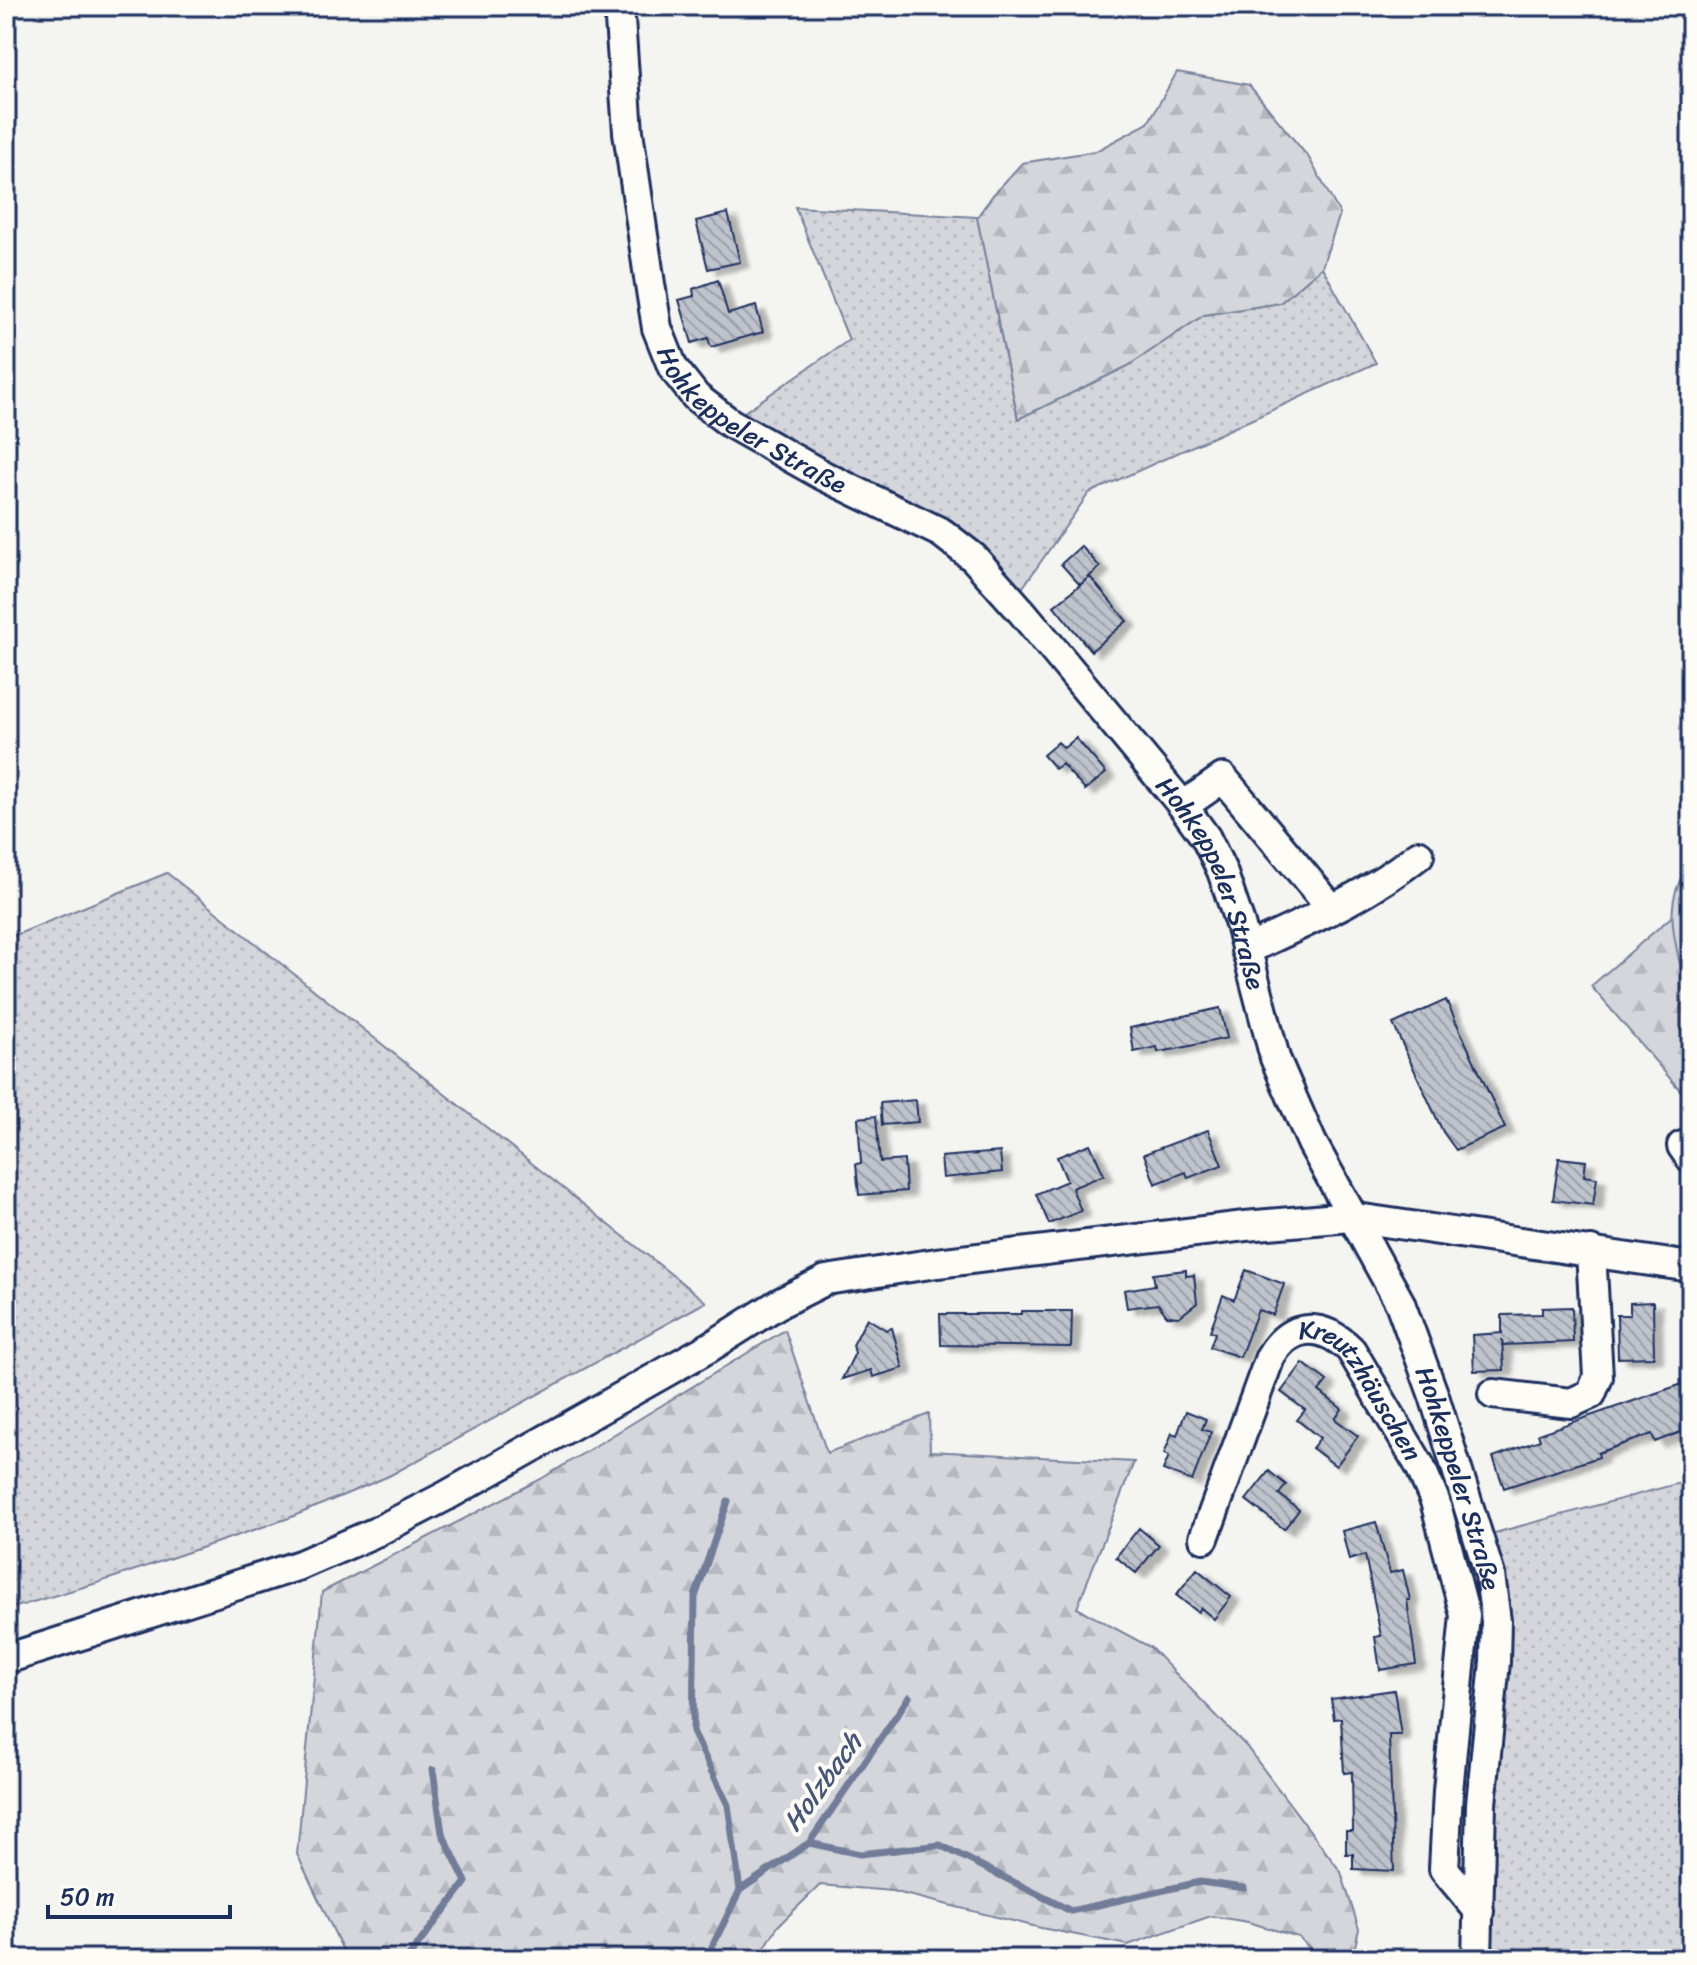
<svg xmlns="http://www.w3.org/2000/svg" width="1697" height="1965" font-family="Sriracha,sans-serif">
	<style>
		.grass { fill: url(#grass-dots); stroke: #78829c; stroke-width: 2 }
		.forest { fill: url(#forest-firs); stroke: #78829c; stroke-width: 2 }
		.park { fill: url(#park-tufts); stroke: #78829c; stroke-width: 2 }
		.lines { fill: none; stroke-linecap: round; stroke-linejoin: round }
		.stream { stroke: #717c98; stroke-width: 7 }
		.building { fill: url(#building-back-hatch); stroke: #1b2f5e; stroke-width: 2; filter: url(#shadow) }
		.minor-casing { stroke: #1b2f5e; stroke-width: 34 }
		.minor { stroke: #fdfcf7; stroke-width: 28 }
		.labels { text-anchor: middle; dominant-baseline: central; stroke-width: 8; stroke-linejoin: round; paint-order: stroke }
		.street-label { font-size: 26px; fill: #1b2f5e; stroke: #fdfcf7 }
		.water-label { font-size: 28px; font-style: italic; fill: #46567b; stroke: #fdfcf7 }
	</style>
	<defs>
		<pattern id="grass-dots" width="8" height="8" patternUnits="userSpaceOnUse" patternTransform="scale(2)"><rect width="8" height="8" fill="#d4d6db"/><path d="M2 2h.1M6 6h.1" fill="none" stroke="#b5b8be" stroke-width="1.8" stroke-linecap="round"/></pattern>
		<pattern id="forest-firs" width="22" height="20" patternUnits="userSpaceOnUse" patternTransform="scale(2)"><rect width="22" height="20" fill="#d4d6db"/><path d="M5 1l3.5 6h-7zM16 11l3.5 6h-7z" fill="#b5b8be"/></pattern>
		<pattern id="park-tufts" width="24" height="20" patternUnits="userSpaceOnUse" patternTransform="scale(2)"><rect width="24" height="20" fill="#d4d6db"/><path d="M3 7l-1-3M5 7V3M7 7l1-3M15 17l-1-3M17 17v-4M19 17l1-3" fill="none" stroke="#b5b8be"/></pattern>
		<pattern id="building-back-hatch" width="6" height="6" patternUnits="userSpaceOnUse" patternTransform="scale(2)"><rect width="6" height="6" fill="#bfc3cc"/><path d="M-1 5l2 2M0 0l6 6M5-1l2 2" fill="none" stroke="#9a9fa9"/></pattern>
		<filter id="shadow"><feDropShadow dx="9" dy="5" stdDeviation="2" flood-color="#0004"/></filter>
	</defs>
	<rect width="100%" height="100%" fill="#f4f4f1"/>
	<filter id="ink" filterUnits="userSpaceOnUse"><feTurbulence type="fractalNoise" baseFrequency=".0125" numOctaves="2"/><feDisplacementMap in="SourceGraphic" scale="16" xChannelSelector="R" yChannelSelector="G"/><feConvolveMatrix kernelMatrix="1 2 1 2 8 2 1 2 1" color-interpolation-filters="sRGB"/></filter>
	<g filter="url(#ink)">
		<path class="grass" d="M795,207L977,217L1018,419L1128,366L1204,315L1280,303L1322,267L1376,363L1089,493L1021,590L821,462L740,415L849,340Z
			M167,873L706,1302L389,1476L289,1518L97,1583L6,1610V939Z
			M1691,1480V1959H1491L1497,1778L1505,1705L1508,1609L1491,1534Z"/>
		<path class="forest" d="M1177,72L1249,85L1309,158L1340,214L1322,267L1280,303L1204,315L1128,366L1018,419L977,217L993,195L1022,163L1096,151L1148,123Z
			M1691,900V1103L1591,986Z
			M785,1330L827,1453L929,1414L930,1451L1134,1462L1077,1608L1150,1647L1246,1746L1341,1872L1359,1929L1352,1959H1321L1298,1937L1248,1922L1211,1916L1128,1945L1041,1928L892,1891L820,1885L778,1926L758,1959H347L297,1854L322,1592L541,1479Z"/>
		<path class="park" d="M1691,864V966L1681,968C1672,932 1664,895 1691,864Z"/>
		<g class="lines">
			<path class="stream" d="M728,1501L695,1597L693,1732L728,1805L740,1890
				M809,1843L860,1854L940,1845L1071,1911L1200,1882L1244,1888
				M407,1959L466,1882L442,1833L433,1770
				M706,1959L740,1890L809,1843L909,1697"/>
		</g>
		<path class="building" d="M728,213L740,262L708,269L696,221Z
			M718,280L728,314L756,306L763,332L711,347L708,338L692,343L679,300L694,296L693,289Z
			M1081,546L1100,567L1080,585L1061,564Z
			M1090,577L1127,621L1091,651L1054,606Z
			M1076,738L1106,773L1085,790L1062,764L1055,769L1043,755L1058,742L1064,748Z
			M1446,1000L1505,1128L1456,1150L1443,1132L1393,1024Z
			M1220,1008L1227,1038L1176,1049L1158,1052L1157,1047L1134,1052L1130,1028Z
			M916,1100L918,1122L882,1125L880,1103Z
			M876,1116L880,1162L904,1160L906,1191L859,1195L856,1164L861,1163L858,1118Z
			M1208,1130L1222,1165L1188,1178L1186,1172L1155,1184L1144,1154Z
			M1090,1144L1104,1175L1072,1188L1081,1211L1049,1224L1036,1194L1067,1181L1057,1157Z
			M1000,1152L1002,1172L943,1178L941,1157Z
			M1559,1158L1586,1161L1584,1176L1597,1178L1593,1205L1553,1200Z
			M1186,1270V1276L1194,1275L1197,1303L1179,1317L1167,1316L1158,1304L1127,1308L1124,1290L1155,1285L1153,1274Z
			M1246,1270L1284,1284L1273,1315L1258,1310L1240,1357L1210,1347L1215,1333L1210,1331L1223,1295L1234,1300Z
			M1653,1302L1654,1357L1618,1358L1617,1315H1630V1303Z
			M1572,1307L1573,1342L1503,1345L1502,1339L1504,1370L1474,1371L1472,1335L1502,1333V1315L1542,1314V1308Z
			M1021,1311H1072L1071,1347L941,1345L940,1314H1021Z
			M867,1318L886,1330L892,1328L903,1368L873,1377L871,1370L842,1379L855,1353L853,1345Z
			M1303,1363L1327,1381L1319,1391L1342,1409L1335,1419L1358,1436L1336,1466L1312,1448L1320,1438L1297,1420L1305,1410L1281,1392Z
			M1691,1381V1428L1655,1442L1652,1434L1598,1453L1599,1457L1504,1488L1493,1457L1540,1440L1538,1434Z
			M1186,1411L1206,1419L1202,1429L1211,1432L1192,1481L1163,1470L1169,1456L1164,1454L1172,1433L1177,1435Z
			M1269,1471L1286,1485L1279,1494L1299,1510L1284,1529L1246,1500Z
			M1376,1522L1390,1573L1403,1570L1410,1600H1407L1416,1664L1380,1670L1375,1637L1381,1636L1365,1555L1349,1560L1342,1531Z
			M1139,1528L1159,1545L1136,1573L1116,1557Z
			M1197,1569L1231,1597L1214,1619L1201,1608L1198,1612L1176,1595Z
			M1394,1690L1401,1735H1389L1394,1871L1353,1869V1854H1346V1831H1353L1352,1772L1344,1773L1341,1718L1334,1719L1331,1699Z"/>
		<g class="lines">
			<defs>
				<g id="minor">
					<path id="s1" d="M619,6L628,132L650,284L657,328L673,368L696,397L730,423L824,476L942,533L974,558L1023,613L1183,806L1206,838L1222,871L1240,924L1275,1058L1312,1143L1400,1303L1434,1396L1490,1575L1496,1621L1495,1662L1481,1804L1477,1959"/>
					<path d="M1183,806L1223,778L1332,909"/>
					<path d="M1246,950C1306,922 1367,896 1419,855"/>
					<path d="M1682,1146L1691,1159"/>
					<path d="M1493,1394L1571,1403L1591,1394L1598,1377L1591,1251"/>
					<path id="s2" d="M1204,1538L1270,1357C1291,1321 1323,1323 1351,1350L1420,1466L1435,1501L1465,1615L1448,1791L1444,1869L1479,1911"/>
					<path d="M6,1659L300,1565L376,1532L446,1496L710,1347L778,1304L826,1280L937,1263L1245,1226L1350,1217L1691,1267"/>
				</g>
			</defs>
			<use href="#minor" class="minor-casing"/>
			<use href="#minor" class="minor"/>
		</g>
	</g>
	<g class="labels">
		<g class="street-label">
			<text stroke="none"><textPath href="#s1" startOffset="462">Hohkeppeler Straße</textPath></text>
			<text stroke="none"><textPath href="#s1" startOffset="1134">Hohkeppeler Straße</textPath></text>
			<text stroke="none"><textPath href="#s2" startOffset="324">Kreutzhäuschen</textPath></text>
			<text stroke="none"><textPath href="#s1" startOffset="1782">Hohkeppeler Straße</textPath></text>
		</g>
		<g class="water-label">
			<text transform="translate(822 1782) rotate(-54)">Holzbach</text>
		</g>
	</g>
	<rect width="1697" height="1965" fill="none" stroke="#fdfcf7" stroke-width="32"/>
	<rect x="16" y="16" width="1665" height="1933" fill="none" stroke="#1b2f5e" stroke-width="3" filter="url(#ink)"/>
	<path d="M48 1905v12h182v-12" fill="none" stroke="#1b2f5e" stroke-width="4"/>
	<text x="60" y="1905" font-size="24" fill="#1b2f5e" stroke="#fdfcf7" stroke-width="6" paint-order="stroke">50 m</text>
</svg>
